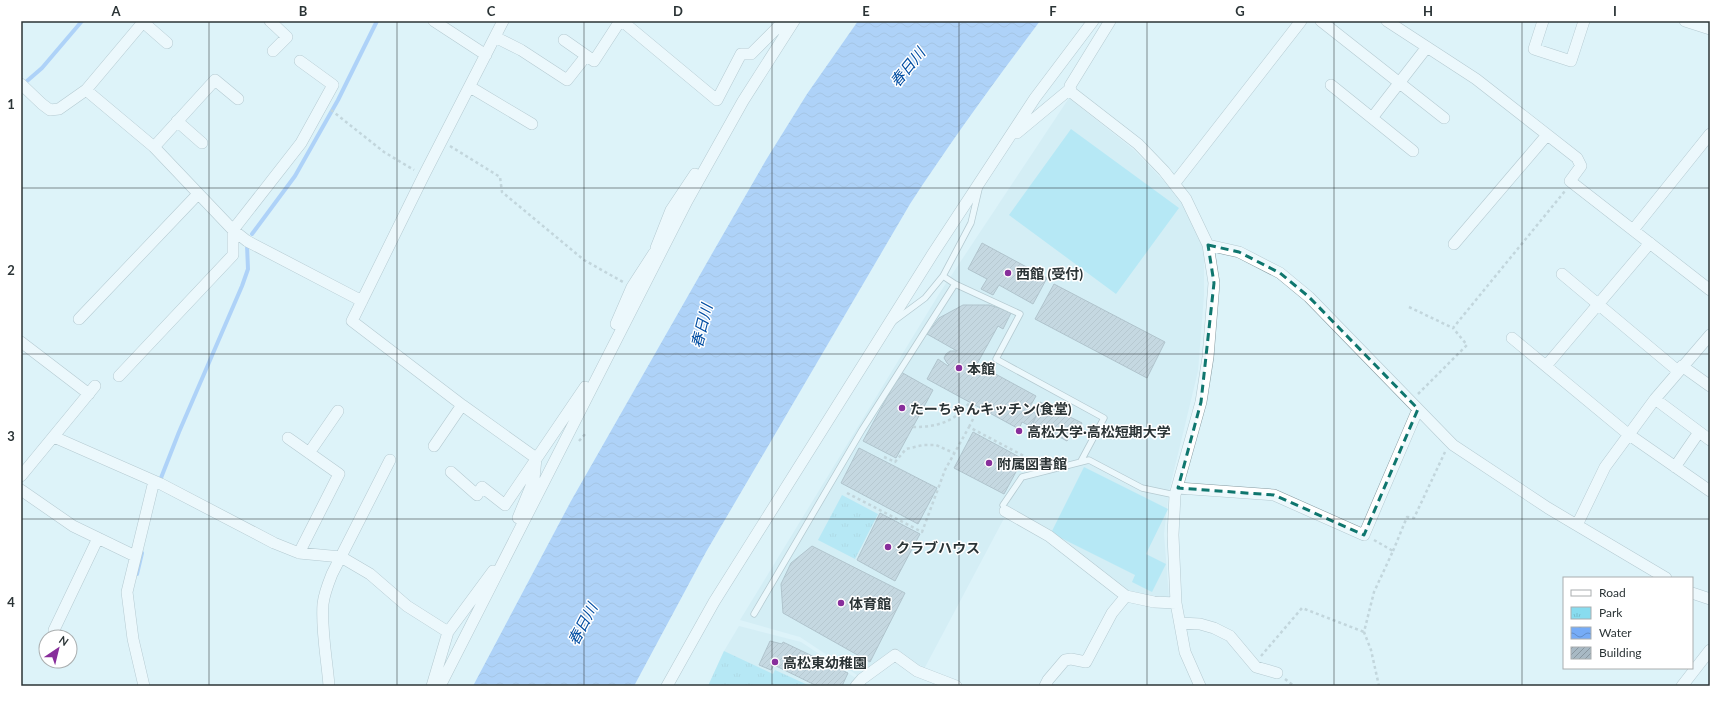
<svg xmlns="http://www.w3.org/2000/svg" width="1731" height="707" font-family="Lato,'Noto Sans JP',sans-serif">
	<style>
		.built { fill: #cae8f0 }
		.grass { fill: #88dcef }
		.park { fill: url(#park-tufts) }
		.water { fill: url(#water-waves) }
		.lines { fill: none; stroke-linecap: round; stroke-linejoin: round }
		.stream { stroke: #76acf7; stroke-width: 4 }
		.building { fill: url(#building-hatch); stroke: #7a8b95 }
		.service-casing { stroke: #859aa0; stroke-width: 7 }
		.minor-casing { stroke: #859aa0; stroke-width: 12 }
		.path { stroke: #a2b3b8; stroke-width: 2.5; stroke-dasharray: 3 3; stroke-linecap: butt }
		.service { stroke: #fff; stroke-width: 5.5 }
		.minor { stroke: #fff; stroke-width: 11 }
		.marked { fill: none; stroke: #0f766e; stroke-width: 3; stroke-dasharray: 8 5; stroke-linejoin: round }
		.grid { fill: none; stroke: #2b3436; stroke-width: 1; stroke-opacity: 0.55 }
		.poi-dot { fill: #882e9b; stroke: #fff; stroke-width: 1.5 }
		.labels { text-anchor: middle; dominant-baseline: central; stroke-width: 3; stroke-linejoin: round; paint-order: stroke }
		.poi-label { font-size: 14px; font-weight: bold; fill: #2b3436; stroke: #fff; text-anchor: start }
		.water-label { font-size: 15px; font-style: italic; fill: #004da2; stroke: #fff }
		.neatline { fill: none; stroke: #2b3436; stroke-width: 1.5 }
		.grid-label { font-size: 13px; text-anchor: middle; font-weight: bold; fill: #2b3436 }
	</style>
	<defs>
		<pattern id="park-tufts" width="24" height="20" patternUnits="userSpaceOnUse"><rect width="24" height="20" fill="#88dcef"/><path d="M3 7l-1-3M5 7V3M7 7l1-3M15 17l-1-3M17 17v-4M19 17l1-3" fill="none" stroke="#76bdce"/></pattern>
		<pattern id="water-waves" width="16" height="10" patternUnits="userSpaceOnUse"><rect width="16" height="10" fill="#76acf7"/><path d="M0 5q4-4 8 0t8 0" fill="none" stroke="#618dc9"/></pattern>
		<pattern id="building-hatch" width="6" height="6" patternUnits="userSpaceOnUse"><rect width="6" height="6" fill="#a8b9c4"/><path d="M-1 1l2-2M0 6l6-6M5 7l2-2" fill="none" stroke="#8997a0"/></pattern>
	</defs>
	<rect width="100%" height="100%" fill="#ddf3f9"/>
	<path class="built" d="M1069,98L1134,150L1180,198L1204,249V295L1198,371L1169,491L1164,534L1169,598L1128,592L1009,509L923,671L886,654L860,677L800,637L740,620L939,294Z
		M739,626L801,642L857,679L851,686H708L724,651Z"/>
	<path class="grass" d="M1071,129L1179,208L1116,294L1009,215Z
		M1084,467L1168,509L1146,554L1166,564L1152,592L1132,582L1135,575L1051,533Z"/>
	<path class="park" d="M842,495L878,514L855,559L818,540Z
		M724,651L773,674L775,670L810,686H708Z"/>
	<path class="water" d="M858,21H1040C995,81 951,141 910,204L706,552L634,686H473L571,501L713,252L766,160L807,94Z"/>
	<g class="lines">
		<path class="stream" d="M27,81L42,68L82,21
			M252,234L295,176L338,100L377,21
			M159,483L179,432L242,286L248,269L247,245
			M137,574L142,553"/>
	</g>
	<path class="building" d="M982,243L1047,278L1033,304L999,285L993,295L981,289L987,279L968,269Z
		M1054,284L1165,342L1147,378L1035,319Z
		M963,305H989L1006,310L1011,313L1003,329L998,326L977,364L1036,396L1028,410L1037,414L1030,426L1022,422L1019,429L927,379L938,359L948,366L949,365L947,363L944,358L946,354L950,351H957L927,334L939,318Z
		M901,372L933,390L896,458L863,441Z
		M1040,402L1082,423L1076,435L1072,432L1067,441L1033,423L1039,410L1037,409Z
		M973,432L1023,459L1004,494L954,468Z
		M859,448L937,488L918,524L841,483Z
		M880,513L920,534L895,581L857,560Z
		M812,546L905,593L870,662L783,613L781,584L791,563Z
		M770,641L782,644L783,642L848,673L842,686H817L774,665L771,670L759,665Z"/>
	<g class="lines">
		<defs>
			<path id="service" d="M943,276L955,284L1020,314L996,359L1104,418L1081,461
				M894,321L925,298L943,276L971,223L979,189
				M1003,505L1022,477L1089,460L1142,488L1175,495
				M754,614L862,430L955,284"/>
			<path id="minor" d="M270,21L287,37L273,51
				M434,21L486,55
				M503,21L424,175L352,321L462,405L536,458L534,479L518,518
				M622,21L717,100L741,54H751L784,21
				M1110,21L1070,86L1071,92L1138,144L1164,171L1186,199L1208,245L1214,283L1208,357L1201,402L1175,495L1173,535L1176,603L1185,652L1200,686
				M1321,21L1444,118
				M1387,21L1476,79L1577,158L1581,166L1570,181L1710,290
				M1543,21L1534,49L1571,61L1584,21
				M1685,21L1710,29
				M143,22L167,43
				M495,37L521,50L567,80L586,56
				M564,40L594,61L620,21
				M21,84L42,104L50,110L59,109L86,90L154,147L233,230L247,241L362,301
				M1331,85L1372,118
				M470,87L532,124
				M86,90L144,21
				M177,121L202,143
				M1017,133L1070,89
				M154,147L215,80L238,99
				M1413,151L1372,118L1427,47
				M1174,184L1301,21
				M1633,230L1710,134
				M1454,244L1547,135
				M1208,245L1239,252L1280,273L1309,297L1453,445L1548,508L1666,578
				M656,248L671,210L695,174
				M1562,274L1678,371
				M79,319L198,194
				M616,324L632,287L654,253
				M1512,338L1628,434L1710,491
				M21,342L89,394
				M1546,366L1650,243
				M1682,366L1710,386
				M119,376L233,255V230L301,143L333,85L300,61
				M1655,399L1710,440
				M54,437L161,484L274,543L299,553L341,557L370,574L407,606L448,632L493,571
				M288,438L339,474L299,553
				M434,446L462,405
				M309,453L338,411
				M1675,467L1699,432
				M451,472L477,495L482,487L505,505L585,387
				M21,476L95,386
				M1178,488L1274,495L1364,535L1418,409
				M21,490L73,526L135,556
				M1005,511L1049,536L1126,596L1154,602L1176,603
				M1577,525L1605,467L1655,399L1710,335
				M1692,593L1710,599
				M1180,623L1200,624L1214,628L1230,636L1256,667L1277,673
				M54,630L98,538
				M144,686L133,639L127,592L154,481
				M329,686C327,659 321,631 323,604C324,594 328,584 332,574L390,460
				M432,686L448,632
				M440,686L687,201L743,101L794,21
				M667,686L714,602L932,255L1035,98L1093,21
				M856,686L862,679L895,655L917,671L956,686
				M1045,686L1048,680L1065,660L1071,659L1086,662L1112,613L1126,596
				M1682,686L1710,650"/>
		</defs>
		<use href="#service" class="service-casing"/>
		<use href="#minor" class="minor-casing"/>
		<path class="path" d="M331,110L384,152L414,170
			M450,146L500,177L502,192L584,260L623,282
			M1409,307L1453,328L1565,191
			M1418,394L1467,345L1453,328
			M913,427C938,427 954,422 970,402
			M969,427L979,407
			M579,441L586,433
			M884,457L895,462L906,449L923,445H936L954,453
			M847,493L922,532L945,470L969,427L1039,464
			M1374,540L1393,551L1374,592L1364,632L1371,650L1379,686
			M1393,551L1407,517L1414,518L1445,452
			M1261,656L1302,608L1364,632
			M1285,679L1294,686"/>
		<use href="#service" class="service"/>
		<use href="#minor" class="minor"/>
	</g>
	<path d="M0 0H1731V707H0ZM1208,245L1239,252L1280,273L1309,297L1418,409L1364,535L1274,495L1178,488L1201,402L1214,283Z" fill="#ddf3f9" fill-opacity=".55" fill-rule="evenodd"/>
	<path class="marked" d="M1208,245L1239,252L1280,273L1309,297L1418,409L1364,535L1274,495L1178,488L1201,402L1214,283Z"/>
	<path class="grid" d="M209,21V686M397,21V686M584,21V686M772,21V686M959,21V686M1147,21V686M1334,21V686M1522,21V686M21,188H1710M21,354H1710M21,519H1710"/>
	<g class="poi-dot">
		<circle cx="1008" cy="273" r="4"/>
		<circle cx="959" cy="368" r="4"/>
		<circle cx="902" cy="408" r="4"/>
		<circle cx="1019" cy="431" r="4"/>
		<circle cx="989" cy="463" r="4"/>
		<circle cx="888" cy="547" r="4"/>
		<circle cx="841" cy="603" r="4"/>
		<circle cx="775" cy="662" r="4"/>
	</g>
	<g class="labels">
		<g class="poi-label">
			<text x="1016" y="273">西館 (受付)</text>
			<text x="967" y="368">本館</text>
			<text x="910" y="408">たーちゃんキッチン(食堂)</text>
			<text x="1027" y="431">高松大学·高松短期大学</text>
			<text x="997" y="463">附属図書館</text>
			<text x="896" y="547">クラブハウス</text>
			<text x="849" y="603">体育館</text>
			<text x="783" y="662">高松東幼稚園</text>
		</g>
		<g class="water-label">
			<text transform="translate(907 67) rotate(-51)">春日川</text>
			<text transform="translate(701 326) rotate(-76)">春日川</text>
			<text transform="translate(582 624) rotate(-62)">春日川</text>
		</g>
	</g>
	<rect width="1731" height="707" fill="none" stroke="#ffffff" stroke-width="44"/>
	<rect x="1563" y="577" width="130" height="92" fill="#ffffff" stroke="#aaaeaf"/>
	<rect x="1571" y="590" width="20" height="6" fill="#ffffff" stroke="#aaaeaf"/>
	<text x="1599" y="597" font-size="12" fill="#2b3436">Road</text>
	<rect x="1571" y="607" width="20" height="12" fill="url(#park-tufts)" stroke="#aaaeaf"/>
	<text x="1599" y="617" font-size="12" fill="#2b3436">Park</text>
	<rect x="1571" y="627" width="20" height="12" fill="url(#water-waves)" stroke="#aaaeaf"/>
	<text x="1599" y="637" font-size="12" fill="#2b3436">Water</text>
	<rect x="1571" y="647" width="20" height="12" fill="url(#building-hatch)" stroke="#aaaeaf"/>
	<text x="1599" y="657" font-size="12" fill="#2b3436">Building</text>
	<g transform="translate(58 649) rotate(35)"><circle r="19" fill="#ffffff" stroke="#aaaeaf"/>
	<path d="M0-3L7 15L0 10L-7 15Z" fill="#882e9b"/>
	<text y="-6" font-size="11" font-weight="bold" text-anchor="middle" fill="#2b3436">N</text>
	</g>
	<rect x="22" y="22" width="1687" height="663" class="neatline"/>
	<g class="grid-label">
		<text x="116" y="16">A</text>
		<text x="303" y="16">B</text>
		<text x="491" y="16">C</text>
		<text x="678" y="16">D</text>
		<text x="866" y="16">E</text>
		<text x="1053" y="16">F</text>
		<text x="1240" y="16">G</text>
		<text x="1428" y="16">H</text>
		<text x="1615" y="16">I</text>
		<text x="11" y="109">1</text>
		<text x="11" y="275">2</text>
		<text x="11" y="441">3</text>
		<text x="11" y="607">4</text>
	</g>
</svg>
